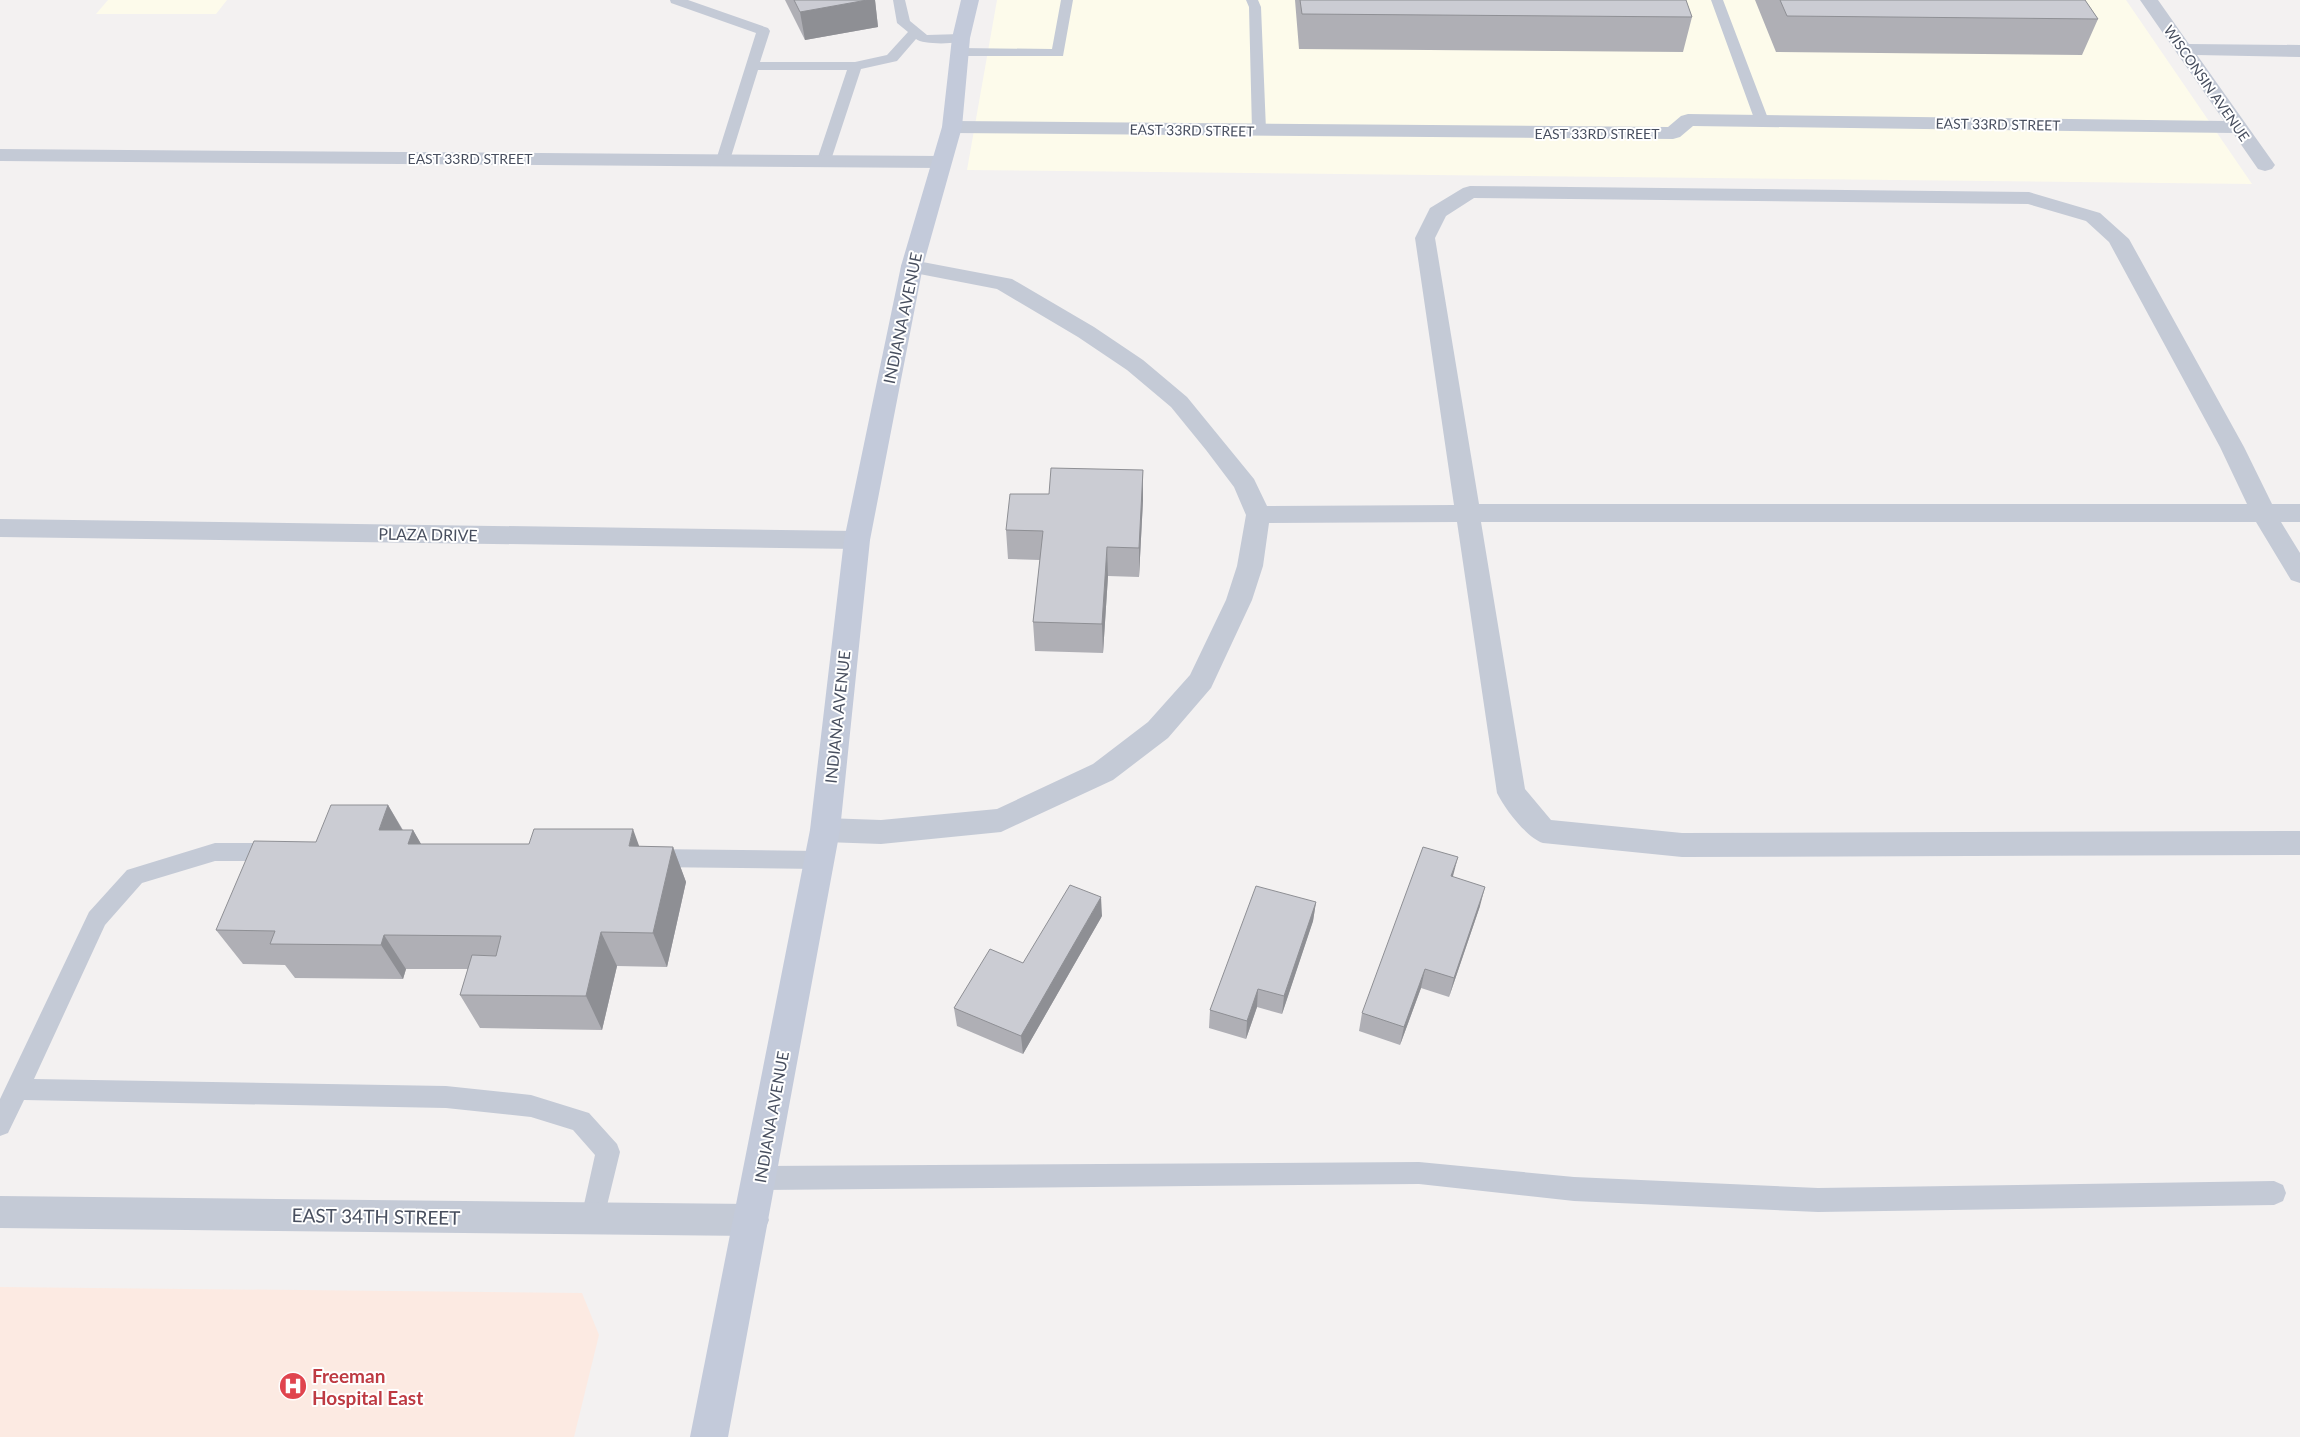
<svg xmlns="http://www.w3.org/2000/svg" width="2300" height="1437" font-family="Lato,sans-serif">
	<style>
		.commercial { fill: #fdfbeb }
		.medical { fill: #fceae2 }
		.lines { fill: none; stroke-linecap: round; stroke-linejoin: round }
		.lane { fill: #c4cad6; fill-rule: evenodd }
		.street { fill: #c4cad6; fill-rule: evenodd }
		.secondary { fill: #c3cada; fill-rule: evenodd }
		.wall { fill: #afafb5 }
		.shaded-wall { fill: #8e8f94 }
		.building { fill: #cbccd3; stroke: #8e8f94 }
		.labels { text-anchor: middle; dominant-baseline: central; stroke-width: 4; stroke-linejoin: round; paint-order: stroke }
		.far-street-label { font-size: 14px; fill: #484f5f; stroke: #fff }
		.street-label { font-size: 16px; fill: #484f5f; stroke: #fff }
		.near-street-label { font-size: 19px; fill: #484f5f; stroke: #fff }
		.near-health-label { font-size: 19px; font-weight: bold; fill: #be3a42; stroke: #fff; text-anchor: start }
	</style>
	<rect width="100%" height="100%" fill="#f3f1f1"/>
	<path class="commercial" d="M108,0H227L216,14H96Z
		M997,0H2126L2252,184L967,170Z"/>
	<path class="medical" d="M0,1287L582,1293L599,1335L574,1437H0Z"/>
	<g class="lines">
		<path class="lane" d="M670,0H688L768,28L770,31L760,62H855L887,55L908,32L897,23L893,0H905L910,21L927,35L961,34L968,38C962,45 923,45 916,39L897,61L861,69L831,160L824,164L817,160L847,70H758L730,160L723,164L716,160L756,33L671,3Z
			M1061,0H1073L1063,56H960L953,52L960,48L1052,49Z
			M1246,0H1258L1261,7L1266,130L1259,134L1252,130L1249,7Z
			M1711,0H1723L1769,121L1767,124H1757L1755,121Z
			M215,843H276L284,846L287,852L284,858L276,861H215L142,883L105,925L34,1079L446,1086L531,1095L589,1113L617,1144L620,1152L602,1226L593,1230L584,1226L581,1218L595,1155L573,1130L531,1117L446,1108L24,1100L8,1133L0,1136V1099L89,912L127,870Z
			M650,849L818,851L826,854L829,860L826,866L818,869L650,867L642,864L639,858L642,852Z
			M1419,1162L1574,1177L1818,1188L2274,1181L2283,1185L2286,1193L2283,1201L2274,1205L1818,1212L1574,1201L1419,1184L760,1190L751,1186L748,1178L751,1170L760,1166Z"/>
		<path class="street" d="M2140,0H2158L2189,44L2300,45V57L2197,55L2275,165L2272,169L2265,171L2258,169L2233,133L1693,126L1680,137L1673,139L952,133L945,131L942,127L945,123L952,121L1668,127L1681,116L1688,114L2224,121Z
			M0,149L941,156L948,158L951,162L948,166L941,168L0,161Z
			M1470,186L2029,192L2100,213L2129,239L2244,447L2272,504H2300V522H2281L2300,553V583L2291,580L2256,522H1481L1525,789L1551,820L1682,833L2300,831V855L1682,857L1543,843C1526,837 1505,809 1497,793L1457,522L1269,523L1263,566L1252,600L1211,688L1168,738L1113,780L1001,832L881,844L825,842L815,838L810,830L815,822L825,818L881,820L997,809L1093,764L1148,722L1190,675L1226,600L1237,566L1246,515L1234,487L1206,450L1171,407L1127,370L1078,337L997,289L904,271L901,266L904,261L912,260L1012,279L1094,327L1143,360L1187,397L1254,479L1267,506L1454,505L1415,238L1430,208L1463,188ZM1474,198L2028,204L2086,221L2109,242L2220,447L2247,504H1479L1435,238L1446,216Z
			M0,519L857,531L866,534L870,540L866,546L857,549L0,537Z
			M0,1196L752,1204L764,1208L769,1220L764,1232L752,1236L0,1228Z"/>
		<path class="secondary" d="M961,0H979L970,38L962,127L923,266L870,540L840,830L728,1437H690L810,830L844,540L901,266L942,127L952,38Z"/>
	</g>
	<path class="wall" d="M785,0H875L878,27L805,40Z
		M1295,0H1686L1692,17L1683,52L1299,49Z
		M1755,0H2085L2098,19L2082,55L1776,52Z
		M1143,470V500L1139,577L1108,576L1103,653L1035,651L1033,622L1040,560L1008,559L1006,530Z
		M388,805L403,830H413L421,844L673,847L686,882L667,967L617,966L602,1030L480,1028L460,995L468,969H406L403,979L295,978L285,965L243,964L216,930Z
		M1453,877L1480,906L1449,997L1421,988L1400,1045L1359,1031L1362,1013Z
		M1316,902L1313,921L1282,1014L1257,1007L1246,1039L1209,1028L1210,1010Z
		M1102,916L1023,1054L957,1026L954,1008L1023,963Z"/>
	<path class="shaded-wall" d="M867,0H875L878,27L805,40L800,12Z
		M1143,470V500L1139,577V548Z
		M1107,547L1108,576L1103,653L1102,624Z
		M388,805L408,840L379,830Z
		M633,829L646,865L629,846Z
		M413,830L433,865L408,844Z
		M673,847L686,882L667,967L653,933Z
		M1458,857L1453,876L1446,895L1451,876Z
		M1485,887L1480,906L1449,997L1454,978Z
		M1101,897L1102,916L1023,1054L1021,1036Z
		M1316,902L1313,921L1282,1014L1284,996Z
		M601,932L617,966L602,1030L586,996Z
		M384,935L406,969L403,979L381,945Z
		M1425,969L1421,988L1400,1045L1404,1027Z
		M1258,989L1257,1007L1246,1039L1247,1021Z"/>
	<path class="building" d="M794,0H867L800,12Z
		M1300,0H1686L1692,17L1302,14Z
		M1780,0H2085L2098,19L1787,16Z
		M1051,468L1143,470L1139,548L1107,547L1102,624L1033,622L1043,531L1006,530L1010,494H1049Z
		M331,805H388L379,830H413L408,844H529L534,829H633L629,846L673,847L653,933L601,932L586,996L460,995L472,955L496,956L501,936L384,935L381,945L270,944L275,931L216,930L254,841L316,842Z
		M1423,847L1458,857L1451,876L1485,887L1454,978L1425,969L1404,1027L1362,1013Z
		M1070,885L1101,897L1021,1036L954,1008L990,949L1023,963Z
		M1256,886L1316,902L1284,996L1258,989L1247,1021L1210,1010Z"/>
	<defs>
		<symbol id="hospital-disc" viewBox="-11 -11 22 22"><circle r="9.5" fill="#e0444e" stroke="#fff"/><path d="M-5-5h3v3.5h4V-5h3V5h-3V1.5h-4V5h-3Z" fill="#fff"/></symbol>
	</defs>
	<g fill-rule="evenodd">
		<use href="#hospital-disc" x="277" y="1370" width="32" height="32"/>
	</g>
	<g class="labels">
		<g class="far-street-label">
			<text transform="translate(2207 83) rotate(55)">WISCONSIN AVENUE</text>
			<text transform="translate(1998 124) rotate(1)">EAST 33RD STREET</text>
			<text transform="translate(1192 130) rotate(1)">EAST 33RD STREET</text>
			<text x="1597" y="133">EAST 33RD STREET</text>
			<text x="470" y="158">EAST 33RD STREET</text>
		</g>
		<g class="street-label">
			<text transform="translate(902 318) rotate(-78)">INDIANA AVENUE</text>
			<text transform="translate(428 534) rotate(1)">PLAZA DRIVE</text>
			<text transform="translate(837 717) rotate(-84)">INDIANA AVENUE</text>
			<text transform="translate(771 1117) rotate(-80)">INDIANA AVENUE</text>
		</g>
		<g class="near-street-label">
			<text transform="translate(376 1216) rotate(1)">EAST 34TH STREET</text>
		</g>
		<g class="near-health-label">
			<text x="312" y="1375">Freeman<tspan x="312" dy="22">Hospital East</tspan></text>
		</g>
	</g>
</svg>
